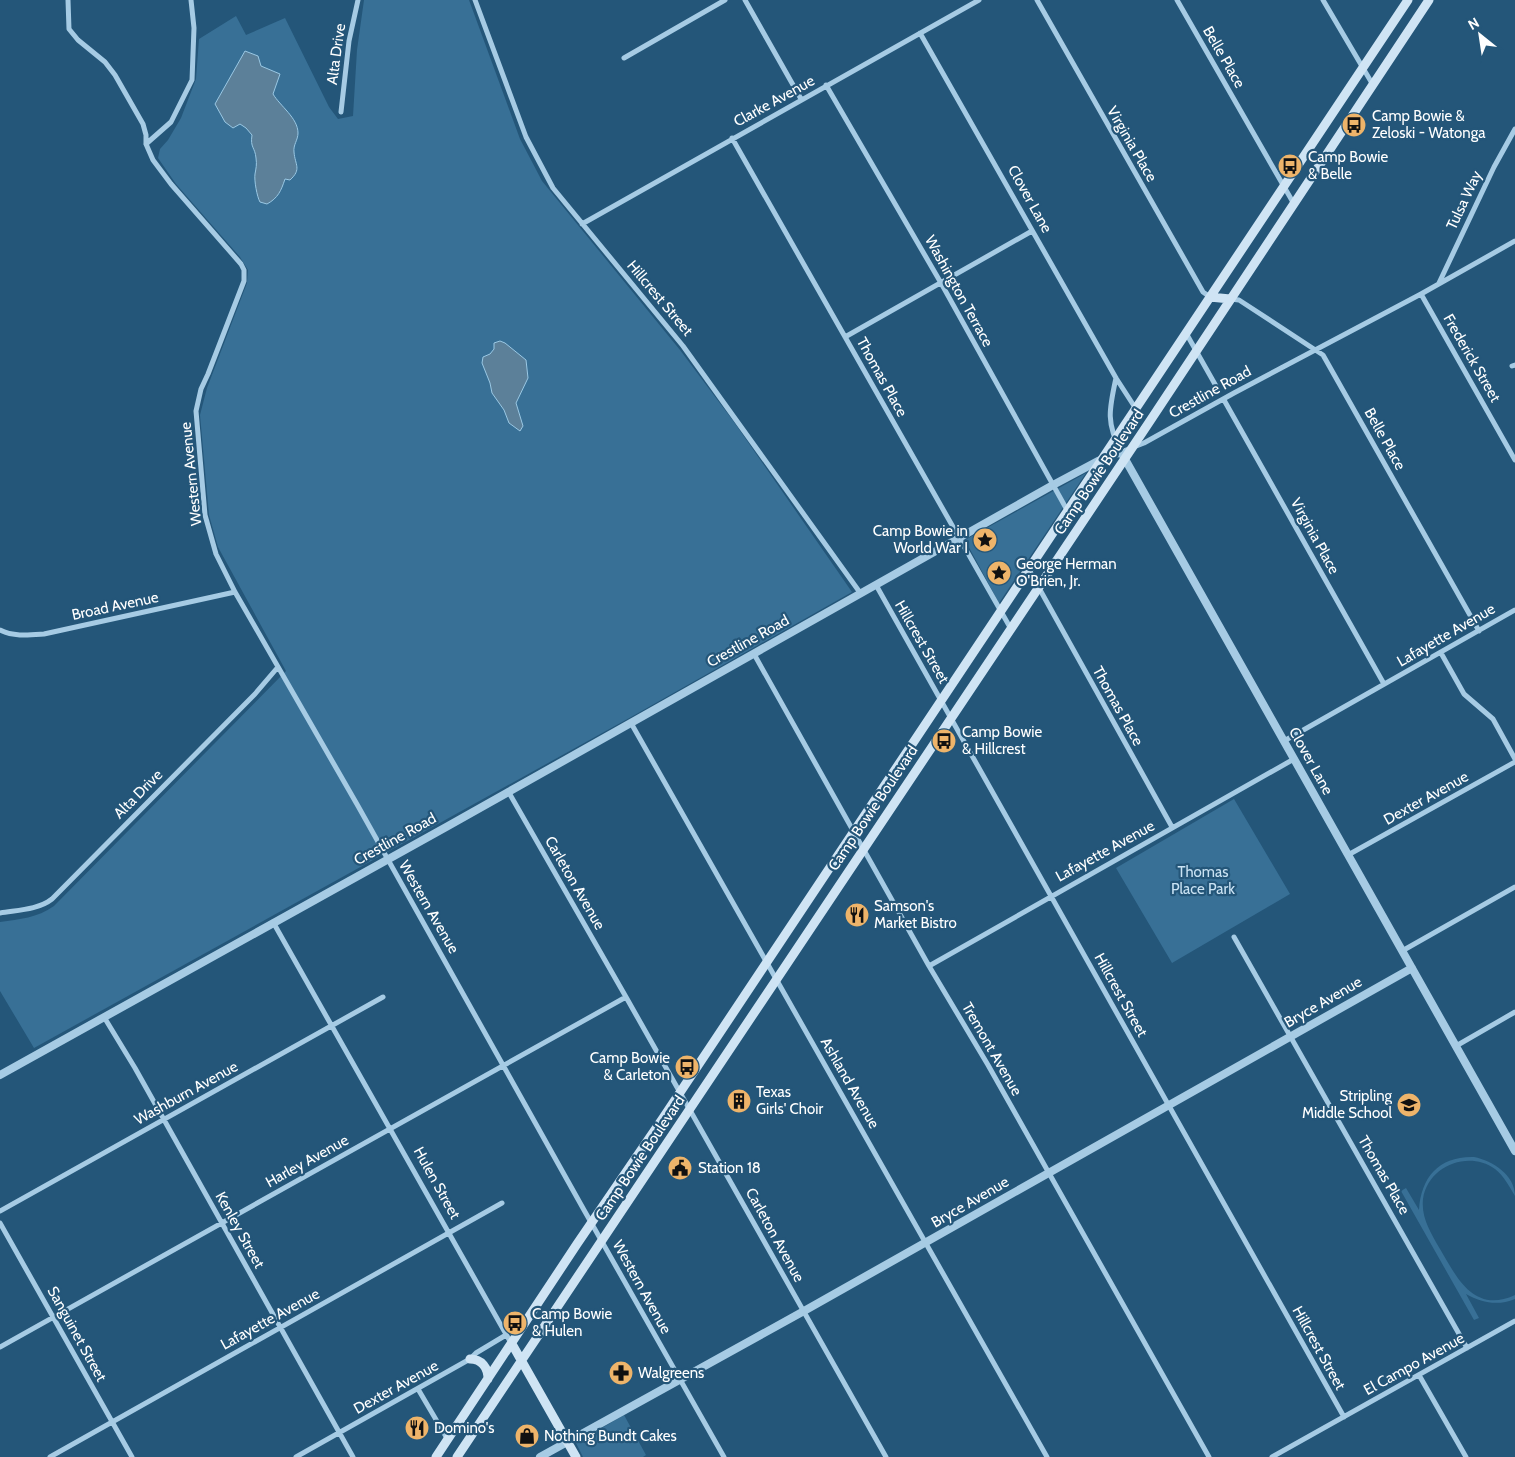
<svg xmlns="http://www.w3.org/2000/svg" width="1515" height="1457" font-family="Cabin,sans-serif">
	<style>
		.green { fill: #387096 }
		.water { fill: #5c8099; stroke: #9ac8e4 }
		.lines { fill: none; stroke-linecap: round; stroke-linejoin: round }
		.minor { stroke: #a6cbe4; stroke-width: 5 }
		.tertiary { stroke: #a6cbe4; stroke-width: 8 }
		.secondary { stroke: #cfe4f4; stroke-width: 9 }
		.labels { text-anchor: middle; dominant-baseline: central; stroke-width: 4.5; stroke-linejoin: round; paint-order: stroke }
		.street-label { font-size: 15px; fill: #fff; stroke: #245679 }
		.poi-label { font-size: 15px; fill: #fff; stroke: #245679; text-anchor: start }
		.park-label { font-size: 15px; fill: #c9e2f3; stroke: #245679 }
	</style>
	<rect width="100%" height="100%" fill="#245679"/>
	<path class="green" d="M364,0H469L520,139L542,181L680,350L734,422L852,592L631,717L34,1048L0,991V922C20,919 37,918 54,906L286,671L218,547L209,515L200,415L207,388L247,283L248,270L240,257L176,184L158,158L160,149L168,140L181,118L196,79L199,39L236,16L246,35L285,18L329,107L338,119L353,116L357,50Z
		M1086,473L999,603L965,540Z
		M1234,799L1290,894L1172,963L1116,868Z
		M1474,1157C1493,1161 1515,1175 1515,1196C1509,1186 1504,1176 1495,1169C1468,1150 1428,1166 1423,1199C1421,1218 1431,1233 1440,1249C1457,1278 1474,1314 1515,1295V1299C1498,1306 1482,1303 1466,1294L1479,1318L1474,1320L1401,1191L1406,1188L1419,1210C1421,1177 1439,1156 1474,1157Z
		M624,1415L646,1455L643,1457H583L576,1443Z"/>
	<path class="water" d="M245,51L258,56L261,66L280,74L273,94C280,106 298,118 298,133C298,140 293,145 294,152C295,165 302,169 290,180L285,179C281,191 278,198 267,204L260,202C257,197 254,180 255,174C256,168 257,165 256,158C255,147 250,148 252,135L246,128L240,124L233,128L225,122L215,104Z
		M500,341L505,343L526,360L528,378L516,403L523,426L520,431L509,423L504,410L492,393L490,383L482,363L483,357L490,354L494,349V343Z"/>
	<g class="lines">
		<path class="minor" d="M68,0L69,29L78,40L105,62L115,75L143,124L146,135V144L153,160L171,184L241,264L244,270V281L208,374L201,389L196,411L205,515L216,554L235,592L358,806L584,1210L724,1457
			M475,0L526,137L553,188L683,346L861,594
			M745,0L801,99
			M1037,0L1203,292L1210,297
			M1177,0L1294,204
			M1323,0L1373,85
			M920,33L1116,378L1136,409
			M624,58L725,0
			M826,85L941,283L1067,510
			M341,112L349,41L358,0
			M732,138L1011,629
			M146,144L171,122L192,80L194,28L191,0
			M582,224L979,0
			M1439,283L1494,167L1515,129
			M1421,294L1515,460
			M1230,299L1239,300L1323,355L1479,631
			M1186,333L1216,386
			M845,337L1032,231
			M1512,366L1515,365
			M1116,378C1109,410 1106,422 1121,452L1144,443L1234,393L1421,294L1515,241
			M1224,400L1384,684
			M1029,570L1172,827
			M876,585L1344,1417
			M0,630C13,637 30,635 44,634L235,592
			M1441,653L1464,694L1493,719L1515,759
			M754,654L929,966L988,1065L1209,1457
			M631,723L1047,1457
			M1284,741L1515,610
			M508,791L626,997L886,1457
			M1348,855L1515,762
			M0,913C17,910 38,910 52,899L255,694L278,667
			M273,922L511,1343
			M1234,937L1467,1348
			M1402,951L1515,887
			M929,966L1294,759
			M104,1017L135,1068L353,1457
			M1456,1046L1515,1012
			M0,1211L383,997
			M0,1223L132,1457
			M0,1347L626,997
			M1419,1375L1466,1457
			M418,1389L448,1440
			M50,1457L502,1203
			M296,1457L470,1359L476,1353L506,1335
			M1272,1457L1515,1321"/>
		<path class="tertiary" d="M0,1075L448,826L1053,485L1098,461L1121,452L1515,1151
			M540,1457L804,1311L1412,968"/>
		<path class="secondary" d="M1210,297L1230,299
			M512,1344L576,1457
			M470,1359C482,1359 488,1368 488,1379
			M436,1457L577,1244L663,1118L1408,0
			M457,1457L1148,424L1429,0"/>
	</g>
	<defs>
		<symbol id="bus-disc" viewBox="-11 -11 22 22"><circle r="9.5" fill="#eeb46a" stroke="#245679"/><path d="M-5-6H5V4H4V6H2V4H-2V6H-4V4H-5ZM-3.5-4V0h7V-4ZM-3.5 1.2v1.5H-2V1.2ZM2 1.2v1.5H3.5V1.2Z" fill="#111"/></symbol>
		<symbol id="sight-disc" viewBox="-11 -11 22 22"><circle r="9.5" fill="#eeb46a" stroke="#245679"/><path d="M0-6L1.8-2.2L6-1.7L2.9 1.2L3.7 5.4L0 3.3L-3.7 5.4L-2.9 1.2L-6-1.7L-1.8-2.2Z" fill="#111"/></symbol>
		<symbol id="restaurant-disc" viewBox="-11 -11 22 22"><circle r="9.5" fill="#eeb46a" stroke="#245679"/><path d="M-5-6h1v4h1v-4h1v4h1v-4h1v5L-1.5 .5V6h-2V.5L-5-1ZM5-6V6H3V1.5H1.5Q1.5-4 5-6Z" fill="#111"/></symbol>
		<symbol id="building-disc" viewBox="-11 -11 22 22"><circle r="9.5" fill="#eeb46a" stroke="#245679"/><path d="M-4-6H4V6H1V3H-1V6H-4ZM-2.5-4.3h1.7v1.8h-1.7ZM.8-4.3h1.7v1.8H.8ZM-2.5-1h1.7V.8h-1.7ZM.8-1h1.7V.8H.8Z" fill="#111"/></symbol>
		<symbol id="school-disc" viewBox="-11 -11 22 22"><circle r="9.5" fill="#eeb46a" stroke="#245679"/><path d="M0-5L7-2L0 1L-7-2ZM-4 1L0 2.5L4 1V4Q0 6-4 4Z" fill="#111"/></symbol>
		<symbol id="civic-disc" viewBox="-11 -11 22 22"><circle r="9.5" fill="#eeb46a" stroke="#245679"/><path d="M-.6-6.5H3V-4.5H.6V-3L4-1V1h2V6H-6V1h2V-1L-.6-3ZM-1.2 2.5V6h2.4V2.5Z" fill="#111"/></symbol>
		<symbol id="pharmacy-disc" viewBox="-11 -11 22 22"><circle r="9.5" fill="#eeb46a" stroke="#245679"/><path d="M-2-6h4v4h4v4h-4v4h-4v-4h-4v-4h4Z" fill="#111"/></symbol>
		<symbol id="shop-disc" viewBox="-11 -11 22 22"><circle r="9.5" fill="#eeb46a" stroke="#245679"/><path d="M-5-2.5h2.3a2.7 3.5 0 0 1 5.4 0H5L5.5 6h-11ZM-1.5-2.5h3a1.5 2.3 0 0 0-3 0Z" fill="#111"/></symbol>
	</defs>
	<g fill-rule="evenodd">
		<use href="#bus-disc" x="1340" y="111" width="28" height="28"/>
		<use href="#bus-disc" x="1276" y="152" width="28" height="28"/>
		<use href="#sight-disc" x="971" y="526" width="28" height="28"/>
		<use href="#sight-disc" x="985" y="559" width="28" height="28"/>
		<use href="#bus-disc" x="930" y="727" width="28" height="28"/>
		<use href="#restaurant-disc" x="843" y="901" width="28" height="28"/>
		<use href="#bus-disc" x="673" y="1053" width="28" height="28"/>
		<use href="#building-disc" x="725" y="1087" width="28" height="28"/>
		<use href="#school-disc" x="1395" y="1091" width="28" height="28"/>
		<use href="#civic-disc" x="666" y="1154" width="28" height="28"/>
		<use href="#bus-disc" x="501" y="1309" width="28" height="28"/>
		<use href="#pharmacy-disc" x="607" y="1359" width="28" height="28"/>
		<use href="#restaurant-disc" x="403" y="1414" width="28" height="28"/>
		<use href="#shop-disc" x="513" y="1422" width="28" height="28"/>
	</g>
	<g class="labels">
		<g class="street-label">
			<text transform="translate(336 54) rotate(-82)">Alta Drive</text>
			<text transform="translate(1224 57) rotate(60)">Belle Place</text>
			<text transform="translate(774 101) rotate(-29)">Clarke Avenue</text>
			<text transform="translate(1132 144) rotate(60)">Virginia Place</text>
			<text transform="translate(1030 199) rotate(61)">Clover Lane</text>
			<text transform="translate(1464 200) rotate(-65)">Tulsa Way</text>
			<text transform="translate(959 291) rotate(61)">Washington Terrace</text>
			<text transform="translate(660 298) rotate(50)">Hillcrest Street</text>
			<text transform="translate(1472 358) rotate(60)">Frederick Street</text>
			<text transform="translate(882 377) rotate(61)">Thomas Place</text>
			<text transform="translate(1210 392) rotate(-29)">Crestline Road</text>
			<text transform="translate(1385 439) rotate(61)">Belle Place</text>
			<text transform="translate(1099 472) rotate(-56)">Camp Bowie Boulevard</text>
			<text transform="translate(191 474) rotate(-96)">Western Avenue</text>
			<text transform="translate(1315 536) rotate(61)">Virginia Place</text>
			<text transform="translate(115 606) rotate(-12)">Broad Avenue</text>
			<text transform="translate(1446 635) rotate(-30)">Lafayette Avenue</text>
			<text transform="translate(748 641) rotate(-29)">Crestline Road</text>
			<text transform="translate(922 642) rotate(60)">Hillcrest Street</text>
			<text transform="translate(1118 706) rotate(61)">Thomas Place</text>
			<text transform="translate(1311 761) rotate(61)">Clover Lane</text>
			<text transform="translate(138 794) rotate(-45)">Alta Drive</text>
			<text transform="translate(1426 798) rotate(-29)">Dexter Avenue</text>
			<text transform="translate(873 808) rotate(-56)">Camp Bowie Boulevard</text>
			<text transform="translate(395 839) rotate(-29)">Crestline Road</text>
			<text transform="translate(1105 851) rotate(-29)">Lafayette Avenue</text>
			<text transform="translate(575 883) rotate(60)">Carleton Avenue</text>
			<text transform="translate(429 907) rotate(60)">Western Avenue</text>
			<text transform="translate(1121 995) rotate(61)">Hillcrest Street</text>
			<text transform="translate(1323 1002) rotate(-30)">Bryce Avenue</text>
			<text transform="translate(992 1049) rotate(60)">Tremont Avenue</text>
			<text transform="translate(850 1083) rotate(60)">Ashland Avenue</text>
			<text transform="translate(186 1093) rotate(-29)">Washburn Avenue</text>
			<text transform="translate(640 1158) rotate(-56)">Camp Bowie Boulevard</text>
			<text transform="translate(307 1161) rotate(-29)">Harley Avenue</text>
			<text transform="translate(1384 1175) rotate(60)">Thomas Place</text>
			<text transform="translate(437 1183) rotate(61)">Hulen Street</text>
			<text transform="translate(970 1202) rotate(-30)">Bryce Avenue</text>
			<text transform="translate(240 1230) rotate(61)">Kenley Street</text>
			<text transform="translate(775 1235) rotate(61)">Carleton Avenue</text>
			<text transform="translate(642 1287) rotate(61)">Western Avenue</text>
			<text transform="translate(270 1319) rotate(-29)">Lafayette Avenue</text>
			<text transform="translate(77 1334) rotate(61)">Sanguinet Street</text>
			<text transform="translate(1319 1348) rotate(61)">Hillcrest Street</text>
			<text transform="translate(1414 1364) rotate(-29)">El Campo Avenue</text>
			<text transform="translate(396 1387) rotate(-29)">Dexter Avenue</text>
		</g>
		<g class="poi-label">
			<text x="1372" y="116">Camp Bowie &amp;<tspan x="1372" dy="17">Zeloski - Watonga</tspan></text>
			<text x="1308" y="157">Camp Bowie<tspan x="1308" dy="17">&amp; Belle</tspan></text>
			<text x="968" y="531" text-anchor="end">Camp Bowie in<tspan x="968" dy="17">World War I</tspan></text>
			<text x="1016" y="564">George Herman<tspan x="1016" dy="17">O'Brien, Jr.</tspan></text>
			<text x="962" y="732">Camp Bowie<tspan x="962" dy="17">&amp; Hillcrest</tspan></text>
			<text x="874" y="906">Samson's<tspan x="874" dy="17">Market Bistro</tspan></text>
			<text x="670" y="1058" text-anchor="end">Camp Bowie<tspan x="670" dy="17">&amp; Carleton</tspan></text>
			<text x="756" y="1092">Texas<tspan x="756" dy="17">Girls' Choir</tspan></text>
			<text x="1392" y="1096" text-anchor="end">Stripling<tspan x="1392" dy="17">Middle School</tspan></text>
			<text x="698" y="1168">Station 18</text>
			<text x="532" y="1314">Camp Bowie<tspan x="532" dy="17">&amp; Hulen</tspan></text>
			<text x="638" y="1373">Walgreens</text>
			<text x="434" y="1428">Domino's</text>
			<text x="544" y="1436">Nothing Bundt Cakes</text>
		</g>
		<g class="park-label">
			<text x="1203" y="872">Thomas<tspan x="1203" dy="17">Place Park</tspan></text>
		</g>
	</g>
	<g transform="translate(1480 35) rotate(330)" stroke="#245679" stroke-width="4" paint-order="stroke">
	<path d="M0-4L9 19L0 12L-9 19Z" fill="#ffffff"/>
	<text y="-8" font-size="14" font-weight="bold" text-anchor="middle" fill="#ffffff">N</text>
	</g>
</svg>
